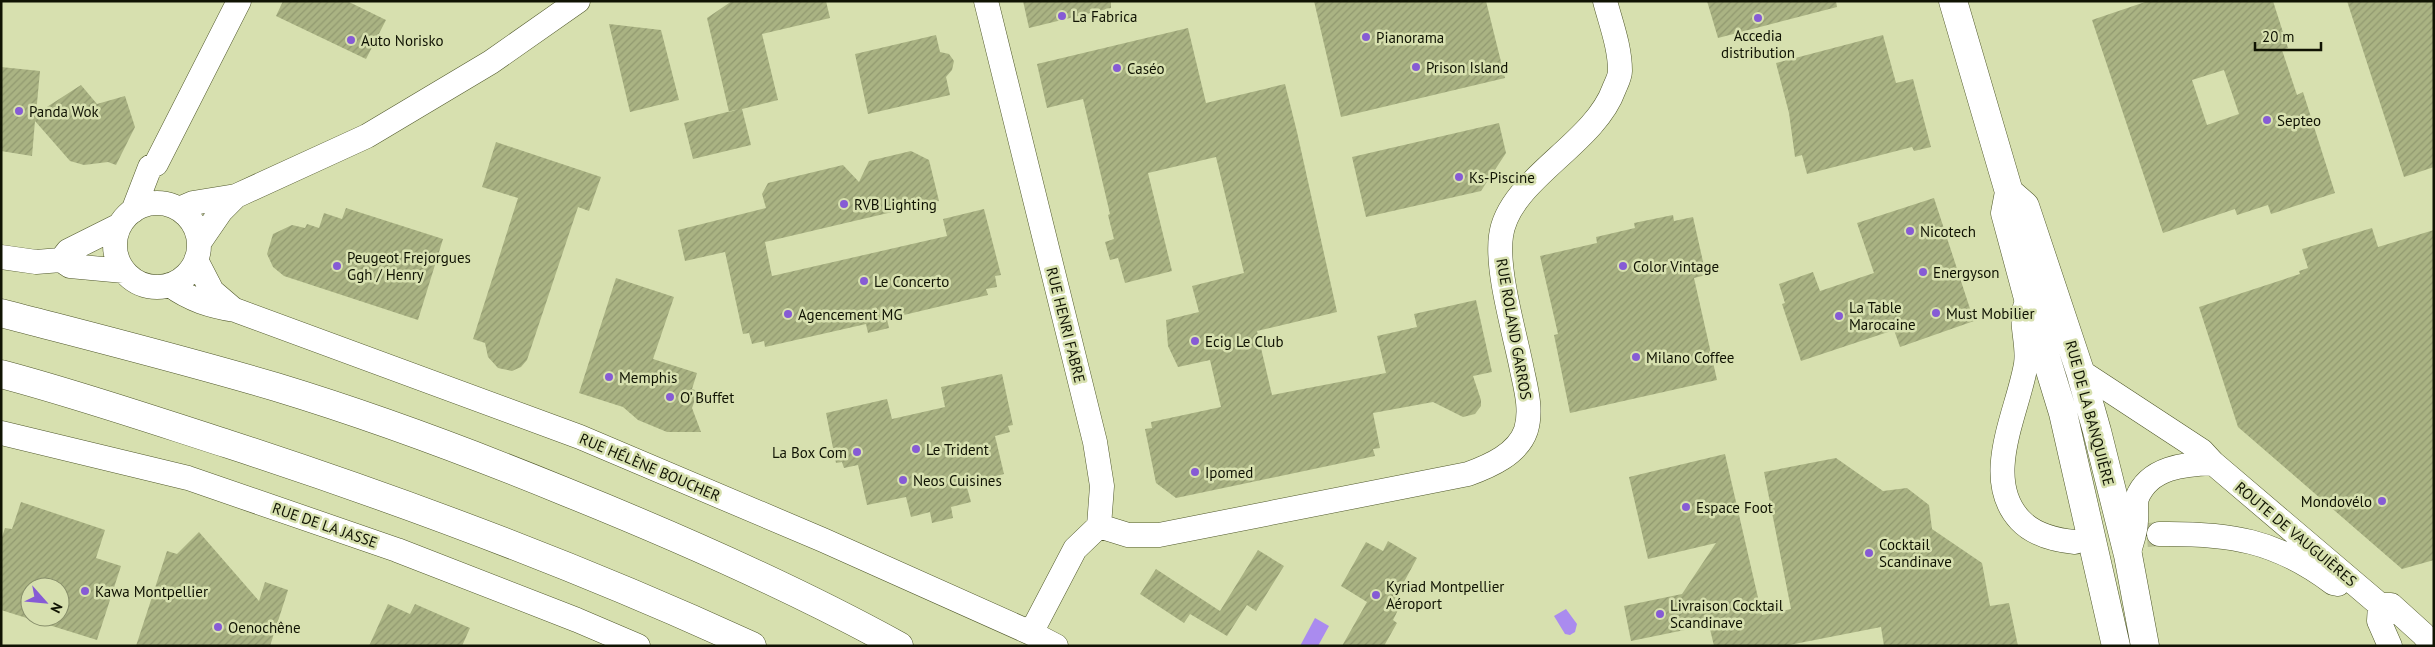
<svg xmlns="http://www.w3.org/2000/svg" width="2435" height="647" font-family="'PT Sans',sans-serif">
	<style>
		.water { fill: #aa8bef }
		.building { fill: url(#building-hatch); fill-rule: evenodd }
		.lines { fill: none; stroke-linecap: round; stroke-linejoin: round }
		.minor-tunnel { stroke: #b9c195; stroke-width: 24; stroke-dasharray: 24 12; stroke-linecap: butt }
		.minor-casing { stroke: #50582b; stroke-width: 25 }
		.major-casing { stroke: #50582b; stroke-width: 29 }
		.highway-casing { stroke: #50582b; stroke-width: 29 }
		.minor { stroke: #fff; stroke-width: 24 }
		.major { stroke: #fff; stroke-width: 28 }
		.highway { stroke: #fff; stroke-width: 28 }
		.poi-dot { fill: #865bd5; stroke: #d7e0af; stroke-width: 2 }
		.labels { text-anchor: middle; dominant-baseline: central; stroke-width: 5; stroke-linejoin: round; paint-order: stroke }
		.poi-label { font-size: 15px; fill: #101303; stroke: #d7e0af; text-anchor: start }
		.street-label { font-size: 15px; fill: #101303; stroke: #d7e0af }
	</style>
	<defs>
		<pattern id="building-hatch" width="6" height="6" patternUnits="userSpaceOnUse" patternTransform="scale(1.25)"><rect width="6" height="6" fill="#aab383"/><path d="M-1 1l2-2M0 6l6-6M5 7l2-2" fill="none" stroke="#919970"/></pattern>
	</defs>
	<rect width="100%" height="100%" fill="#d7e0af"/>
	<path class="water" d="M1566,609L1577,624L1575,632L1570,635L1565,634L1554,616Z
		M1315,618L1329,626L1318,646H1300Z"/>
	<path class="building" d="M283,1H347L386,20L366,59L276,16Z
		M732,1H826L830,18L762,34L778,100L742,109L751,145L693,159L684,123L739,109L729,112L707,18Z
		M1023,1H1111V8L1029,28Z
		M1314,1H1486L1505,78L1341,117Z
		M1707,1H1836L1837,7L1718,38Z
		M2148,1H2273L2288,48L2282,50L2297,95L2303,92L2335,193L2271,214L2268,205L2237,215L2235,209L2163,233L2092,20ZM2224,70L2239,114L2207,125L2192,80Z
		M2347,1H2434V167L2404,177Z
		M609,24L661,30L679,100L630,112Z
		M1188,28L1206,103L1285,84L1297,132L1337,312L1257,331L1272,395L1386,373L1377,336L1417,327L1414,314L1476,300L1492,372L1473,376L1481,400V406L1475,414L1463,417L1433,402L1373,413L1380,448L1373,449L1375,456L1176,498L1156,483L1145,429L1152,428L1151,422L1221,407L1210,360L1178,367L1168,346L1166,320L1199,312L1192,286L1244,273L1216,157L1148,173L1172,271L1125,283L1118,258L1110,260L1105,242L1114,239L1108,215L1110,214L1083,99L1047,108L1037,64Z
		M936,35L940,52L949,54L954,61L952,70L946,77L950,95L868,114L855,54Z
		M1883,35L1896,83L1913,79L1931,147L1914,151L1912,147L1807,174L1802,155L1795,157L1789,113L1776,63Z
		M1,67L40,71L36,114L81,85L97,104L125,96L135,127L116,165L108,162L84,165L70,161L35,121L32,156L1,151Z
		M1499,123L1506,153L1481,191L1366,217L1352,157Z
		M496,142L601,177L589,211L578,207L527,360L521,367L512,371L498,368L488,357L485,343L473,339L518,198L482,187Z
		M911,151L929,160L939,201L765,242L772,276L947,236L943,219L984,209L1001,275L995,276L997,287L986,289L988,295L887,319L889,328L868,333L866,324L765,347L764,341L752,344L749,333L743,334L725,252L685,261L678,230L766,208L762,194L768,183L843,165L859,182L869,161Z
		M1934,198L1974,321L1900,347L1894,330L1801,361L1782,304L1785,303L1779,284L1813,272L1820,291L1874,273L1857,223Z
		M346,208L443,239L418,320L284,276L273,267L267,254L273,234L292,225L305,228L307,224L319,228L324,213L342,219Z
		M1673,215L1674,221L1693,217L1706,275L1694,278L1717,380L1570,413L1554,335L1558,334L1540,256L1597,243L1596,237L1635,228L1634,223Z
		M2372,228L2378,247L2434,230V560L2402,569L2238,427L2199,307L2300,274L2299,271L2308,268L2302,249Z
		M616,278L674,297L653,359L697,373L692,389L698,391L692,408L701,432H667L638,420L623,407L579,393Z
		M1002,374L1013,425L1008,426L1010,432L995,436L1004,474L966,484L971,502L951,507L953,518L932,523L930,512L911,517L906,497L867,505L858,465L844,468L842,462L836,463L826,413L887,399L892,419L945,407L941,387Z
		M1725,454L1762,615L1791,609L1764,472L1836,458L1883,491L1907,488L1929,505L1932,529L1982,563L1990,606L2009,603L2018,646H1884L1881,627L1784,646H1714L1709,625L1631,641L1624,606L1682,594L1716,543L1648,559L1629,477Z
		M21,502L105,530L96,558L121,566L97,640L1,610V540L5,528L12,529ZM30,587H60V617H30Z
		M199,532L259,601L265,582L288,590L270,646H136L167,551L177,554Z
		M1388,541L1417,558L1392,604L1399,608L1393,620L1397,623L1384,646H1342L1367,602L1341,586L1366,542L1383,551Z
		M1258,550L1284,566L1256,611L1247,605L1227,636L1190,614L1184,623L1140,594L1156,569L1220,611Z
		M388,604L410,614L415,604L470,628L462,646H369Z"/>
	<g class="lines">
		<path class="minor-tunnel" d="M2075,542L2159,534"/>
		<defs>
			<path id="minor" d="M986,1L1095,442L1102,486L1099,526L1075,549L1031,633
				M115 245a42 42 0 1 1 84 0a42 42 0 1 1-84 0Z
				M179,209L193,203L236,196L367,136L491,62L578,1
				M133,211L150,167L156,164L239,1
				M199,243L221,211L236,196
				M1,257L36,262L61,260L70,266L124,271
				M61,260L68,251L120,225
				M196,260L212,291L233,309
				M170,285C190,300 211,306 235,310L580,437L823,540L1031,633L1056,646
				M2025,307C2020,324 2029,345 2026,364C2018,412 1981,478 2020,520C2034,535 2054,540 2075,542
				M2080,371L2202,451L2213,463L2380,605H2391L2423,634L2433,646
				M1,433L188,478L397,550L577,620L638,646
				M1099,526L1128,535H1159L1468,474C1490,466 1518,454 1526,430C1532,410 1526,389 1522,370C1515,334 1496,271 1501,236C1508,180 1594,145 1614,89C1616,84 1620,77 1620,71C1620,47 1611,24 1605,1
				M2159,534C2229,533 2276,540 2333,583L2338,584
				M2128,555C2131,544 2136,532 2136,521C2137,514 2135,504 2137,498C2149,467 2185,464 2213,463
				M2380,605L2379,621L2390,646"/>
			<path id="major" d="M1953,1L2009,192L2005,213L2029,302L2063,413L2116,646
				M2009,192L2025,206L2080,371L2097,431L2128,555L2145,646"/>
			<path id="highway" d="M1,313C93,337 185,360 276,387C375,417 471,453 566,492C680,538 792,587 899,646
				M1,374C77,394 153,420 228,444C406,502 582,568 752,646"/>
		</defs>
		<use href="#minor" class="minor-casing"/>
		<use href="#major" class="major-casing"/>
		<use href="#highway" class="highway-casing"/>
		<use href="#minor" class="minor"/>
		<use href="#major" class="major"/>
		<use href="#highway" class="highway"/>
	</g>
	<g class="poi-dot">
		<circle cx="1062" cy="16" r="5"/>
		<circle cx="1758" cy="18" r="5"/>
		<circle cx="1366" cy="37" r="5"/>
		<circle cx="351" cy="40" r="5"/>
		<circle cx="1416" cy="67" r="5"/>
		<circle cx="1117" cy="68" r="5"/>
		<circle cx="19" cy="111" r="5"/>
		<circle cx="2267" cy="120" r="5"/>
		<circle cx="1459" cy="177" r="5"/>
		<circle cx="844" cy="204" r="5"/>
		<circle cx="1910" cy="231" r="5"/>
		<circle cx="337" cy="266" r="5"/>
		<circle cx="1623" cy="266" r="5"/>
		<circle cx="1923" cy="272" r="5"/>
		<circle cx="864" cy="281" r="5"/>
		<circle cx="1936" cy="313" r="5"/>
		<circle cx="788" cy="314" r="5"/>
		<circle cx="1839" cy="316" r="5"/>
		<circle cx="1195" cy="341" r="5"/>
		<circle cx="1636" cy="357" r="5"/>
		<circle cx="609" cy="377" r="5"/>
		<circle cx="670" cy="397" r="5"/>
		<circle cx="916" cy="449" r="5"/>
		<circle cx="857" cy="452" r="5"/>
		<circle cx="1195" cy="472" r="5"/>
		<circle cx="903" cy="480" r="5"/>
		<circle cx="2382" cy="501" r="5"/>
		<circle cx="1686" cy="507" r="5"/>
		<circle cx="1869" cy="553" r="5"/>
		<circle cx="85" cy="591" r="5"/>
		<circle cx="1376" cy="595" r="5"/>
		<circle cx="1660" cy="614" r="5"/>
		<circle cx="218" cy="627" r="5"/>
	</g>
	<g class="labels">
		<g class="poi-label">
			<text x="1072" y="16">La Fabrica</text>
			<text x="1758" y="35" text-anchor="middle">Accedia<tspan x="1758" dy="17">distribution</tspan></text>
			<text x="1376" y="37">Pianorama</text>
			<text x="361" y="40">Auto Norisko</text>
			<text x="1426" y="67">Prison Island</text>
			<text x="1127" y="68">Caséo</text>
			<text x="29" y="111">Panda Wok</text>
			<text x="2277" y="120">Septeo</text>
			<text x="1469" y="177">Ks-Piscine</text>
			<text x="854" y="204">RVB Lighting</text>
			<text x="1920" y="231">Nicotech</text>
			<text x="347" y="257">Peugeot Frejorgues<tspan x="347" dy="17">Ggh / Henry</tspan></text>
			<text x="1633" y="266">Color Vintage</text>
			<text x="1933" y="272">Energyson</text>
			<text x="874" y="281">Le Concerto</text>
			<text x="1849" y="307">La Table<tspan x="1849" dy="17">Marocaine</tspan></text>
			<text x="1946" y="313">Must Mobilier</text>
			<text x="798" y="314">Agencement MG</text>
			<text x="1205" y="341">Ecig Le Club</text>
			<text x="1646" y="357">Milano Coffee</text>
			<text x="619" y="377">Memphis</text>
			<text x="680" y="397">O’ Buffet</text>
			<text x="926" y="449">Le Trident</text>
			<text x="847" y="452" text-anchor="end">La Box Com</text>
			<text x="1205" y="472">Ipomed</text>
			<text x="913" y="480">Neos Cuisines</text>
			<text x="2372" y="501" text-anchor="end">Mondovélo</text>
			<text x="1696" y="507">Espace Foot</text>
			<text x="1879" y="544">Cocktail<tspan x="1879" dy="17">Scandinave</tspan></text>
			<text x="1386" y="586">Kyriad Montpellier<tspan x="1386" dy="17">Aéroport</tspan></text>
			<text x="95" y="591">Kawa Montpellier</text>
			<text x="1670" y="605">Livraison Cocktail<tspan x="1670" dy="17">Scandinave</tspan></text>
			<text x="228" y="627">Oenochêne</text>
		</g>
		<g class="street-label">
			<text transform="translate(1066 325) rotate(76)">RUE HENRI FABRE</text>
			<text transform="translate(1514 329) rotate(80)">RUE ROLAND GARROS</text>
			<text transform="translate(2090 413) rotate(75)">RUE DE LA BANQUIÈRE</text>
			<text transform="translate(650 467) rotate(23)">RUE HÉLÈNE BOUCHER</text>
			<text transform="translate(325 525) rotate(19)">RUE DE LA JASSE</text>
			<text transform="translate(2296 534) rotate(40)">ROUTE DE VAUGUIÈRES</text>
		</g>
	</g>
	<rect width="2435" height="647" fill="none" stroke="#101303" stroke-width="5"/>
	<g transform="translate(45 602) rotate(117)"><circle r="24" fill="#d7e0af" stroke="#878e6a"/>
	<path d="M0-4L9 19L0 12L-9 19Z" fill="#865bd5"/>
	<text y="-8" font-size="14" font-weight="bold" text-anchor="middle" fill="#101303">N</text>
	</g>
	<path d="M2255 42v8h66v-8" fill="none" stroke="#101303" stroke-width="2.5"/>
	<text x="2262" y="42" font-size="15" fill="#101303" stroke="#d7e0af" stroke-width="4" paint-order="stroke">20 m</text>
</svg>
